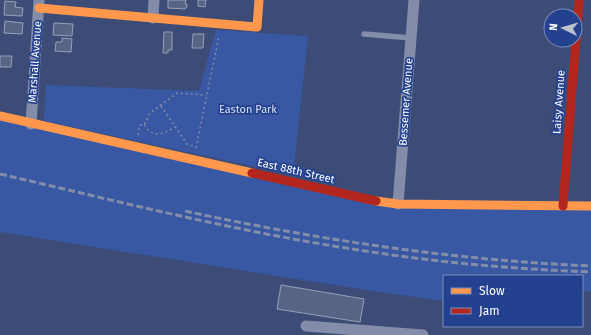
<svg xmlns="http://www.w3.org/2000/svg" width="591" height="335" font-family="'Fira Sans',sans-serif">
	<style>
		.green { fill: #3858a4 }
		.building { fill: #576486; stroke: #97a0b7 }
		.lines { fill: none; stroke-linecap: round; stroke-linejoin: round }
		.path { stroke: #838da9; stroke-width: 1.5; stroke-dasharray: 2 3; stroke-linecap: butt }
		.lane { stroke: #838da9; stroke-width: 5.5 }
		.street { stroke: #838da9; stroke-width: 11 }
		.slow { stroke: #ff974d; stroke-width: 9 }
		.jam { stroke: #b3261e; stroke-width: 9 }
		.rail { stroke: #838da9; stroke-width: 3; stroke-dasharray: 7 3; stroke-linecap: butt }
		.labels { text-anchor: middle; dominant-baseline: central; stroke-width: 3.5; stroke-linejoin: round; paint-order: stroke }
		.street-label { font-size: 11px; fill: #fff; stroke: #23418e }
		.park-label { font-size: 11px; fill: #d7e1f8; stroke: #23418e }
	</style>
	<rect width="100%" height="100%" fill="#3c4c76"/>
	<path class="green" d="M216,30L308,36L293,175L44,121L46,85L199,91Z
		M0,116L380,202L591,206V291L582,292V276H444V301L379,292L0,232Z"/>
	<path class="building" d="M168,0H186L185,4H187V7H186L185,9L168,8Z
		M198,0H206L205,7L198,6Z
		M5,1L16,2L15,7L23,8L22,16L4,15Z
		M5,21L23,23L22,34L4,33Z
		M54,23L73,24L72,36L53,35Z
		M164,32H172V50H168V53H163Z
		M193,34H204L203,48H192Z
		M62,38L72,39L71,52L55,51L56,42H62Z
		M0,56H12L11,67H0Z
		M281,285L364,299L360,322L277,309Z"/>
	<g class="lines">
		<path class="path" d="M161,106L187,144L193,146
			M144,125C146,127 148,131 151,132C158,137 169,131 175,127
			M138,135L140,125H144L150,113L177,93L206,95
			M196,148L219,36"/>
		<path class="lane" d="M364,34L411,38"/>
		<path class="street" d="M153,18L154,0
			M31,124L39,0
			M398,204L414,0
			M306,326L423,335"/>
		<path class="slow" d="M39,8L257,27L259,0
			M0,116L252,173
			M376,201L398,204L591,206"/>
		<path class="jam" d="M252,173L376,201
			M563,206L579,0"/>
		<path class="rail" d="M0,174C121,202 242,233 366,251C440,263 516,269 591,272
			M185,211C319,240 453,260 591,266"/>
	</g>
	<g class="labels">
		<g class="street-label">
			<text transform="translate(35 62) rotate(-86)">Marshall Avenue</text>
			<text transform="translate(406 102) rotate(-86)">Bessemer Avenue</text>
			<text transform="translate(559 102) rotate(-86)">Laisy Avenue</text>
			<text transform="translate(296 171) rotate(13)">East 88th Street</text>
		</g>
		<g class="park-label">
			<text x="248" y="109">Easton Park</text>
		</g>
	</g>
	<rect x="443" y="275" width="140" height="52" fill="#23418e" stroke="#7b8dbb"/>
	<rect x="451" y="288" width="20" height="6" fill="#ff974d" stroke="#7b8dbb"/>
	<text x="479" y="295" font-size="12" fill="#ffffff">Slow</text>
	<rect x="451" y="308" width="20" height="6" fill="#b3261e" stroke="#7b8dbb"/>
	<text x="479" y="315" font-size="12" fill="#ffffff">Jam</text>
	<g transform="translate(563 28) rotate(275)"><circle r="19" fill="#23418e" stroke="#7b8dbb"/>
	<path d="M0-3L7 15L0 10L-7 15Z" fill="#bbc0cf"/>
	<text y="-6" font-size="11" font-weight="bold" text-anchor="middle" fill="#ffffff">N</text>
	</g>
</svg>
